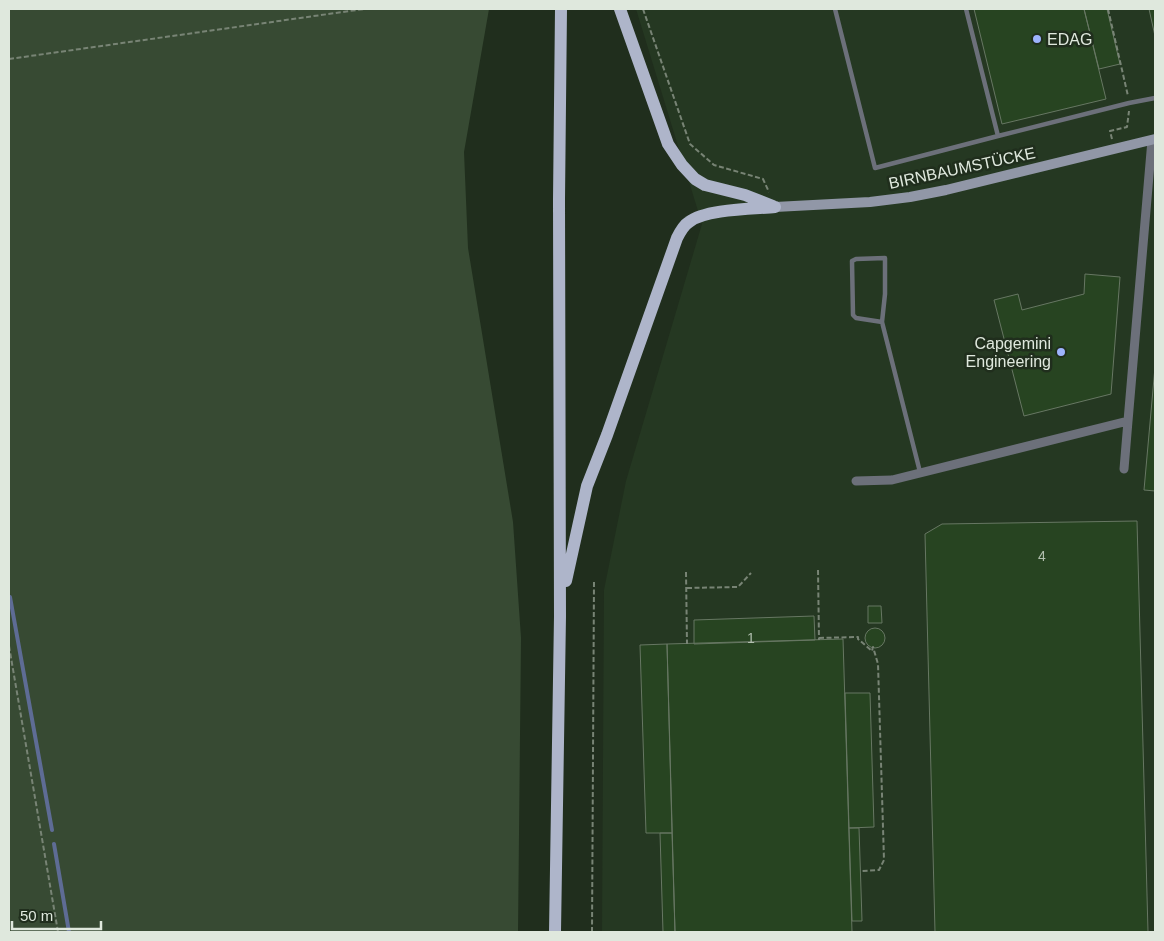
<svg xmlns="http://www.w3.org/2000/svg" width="1164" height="941" font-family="Helvetica,sans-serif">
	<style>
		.built { fill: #253822 }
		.green { fill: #374a33 }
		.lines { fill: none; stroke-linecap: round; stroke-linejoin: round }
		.stream { stroke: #5e6c95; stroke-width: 4 }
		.building { fill: #274421; stroke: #677763 }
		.path { stroke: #788475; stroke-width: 2; stroke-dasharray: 5 2.5; stroke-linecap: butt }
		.lane { stroke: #6c707a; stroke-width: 4.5 }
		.street { stroke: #6c707a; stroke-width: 9 }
		.secondary { stroke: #9197a7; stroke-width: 10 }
		.primary { stroke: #aeb5ca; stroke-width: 12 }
		.poi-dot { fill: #9db4fd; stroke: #202e1d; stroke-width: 2 }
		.labels { text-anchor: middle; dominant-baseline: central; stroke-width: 5; stroke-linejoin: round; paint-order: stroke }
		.number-label { font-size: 14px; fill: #b1bfae }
		.poi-label { font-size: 16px; fill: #dfe8dd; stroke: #202e1d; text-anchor: start }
		.street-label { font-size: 16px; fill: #dfe8dd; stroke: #202e1d }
	</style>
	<rect width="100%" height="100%" fill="#202e1d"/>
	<path class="built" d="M636,9H1155V932H602L604,590L626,481L702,224Z"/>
	<path class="green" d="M9,9H489L464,152L468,248L513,522L521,638L518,932H9Z"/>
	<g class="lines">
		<path class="stream" d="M10,597L52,830
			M54,844L69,932"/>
	</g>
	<path class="building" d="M974,9H1084L1106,99L1002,124Z
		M1084,9H1107L1120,64L1099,69Z
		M1149,9H1155V36Z
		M1085,274L1120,277L1111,394L1024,416L994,300L1018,294L1022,310L1084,294Z
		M1155,367V491L1144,490Z
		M1137,521L1148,932H935L925,534L942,524Z
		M868,606H881L882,623H868Z
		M814,616L815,640L694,644V620Z
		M865 638a10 10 0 1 1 20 0a10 10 0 1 1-20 0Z
		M843,639L852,932H675L667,644Z
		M667,644L672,833H646L640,645Z
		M845,693H870L874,827L849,828Z
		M849,828H859L862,921H852Z
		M660,833H672L675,932H663Z"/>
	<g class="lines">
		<path class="path" d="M643,9L690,144L714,165L763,179L769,192
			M1108,9L1128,96
			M9,59L364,9
			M1112,139L1110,131L1127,127L1129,111
			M818,570L819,640
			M686,572L687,644
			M687,588L738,587L751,573
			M819,638L858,637V639L872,651L873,647L878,664L884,860L879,870L861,871
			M9,646L58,932
			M592,932L594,580"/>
		<path class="lane" d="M835,9L875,168L998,136
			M966,9L998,136L1129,103L1155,98
			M882,322L856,318L853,315L852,261L856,259L885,258V294L882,322L920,472"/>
		<path class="street" d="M1124,469L1128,421
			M856,481L892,480L1128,421L1152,140"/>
		<path class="secondary" d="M775,207L870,202L910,197L946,190L1155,139"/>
		<path class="primary" d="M620,9L668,144L682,165L695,179L705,185L745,195L773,206
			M566,581L587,486L607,435L677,238C680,232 684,225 689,222C705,209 754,209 775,207
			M555,932L560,616L559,199L561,9"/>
	</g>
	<g class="poi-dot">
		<circle cx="1037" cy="39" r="5"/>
		<circle cx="1061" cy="352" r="5"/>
	</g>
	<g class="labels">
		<g class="number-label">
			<text x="1042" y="556">4</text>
			<text x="751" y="638">1</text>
		</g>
		<g class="poi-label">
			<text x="1047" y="39">EDAG</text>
			<text x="1051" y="343" text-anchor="end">Capgemini<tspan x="1051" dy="18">Engineering</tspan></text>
		</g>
		<g class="street-label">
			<text transform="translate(962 168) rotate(-12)">BIRNBAUMSTÜCKE</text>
		</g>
	</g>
	<rect width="1164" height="941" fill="none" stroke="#dfe8dd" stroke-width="20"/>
	<path d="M12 921v8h89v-8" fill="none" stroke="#dfe8dd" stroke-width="2.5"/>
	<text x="20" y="921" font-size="15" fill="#dfe8dd" stroke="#202e1d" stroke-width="4" paint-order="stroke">50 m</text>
</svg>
